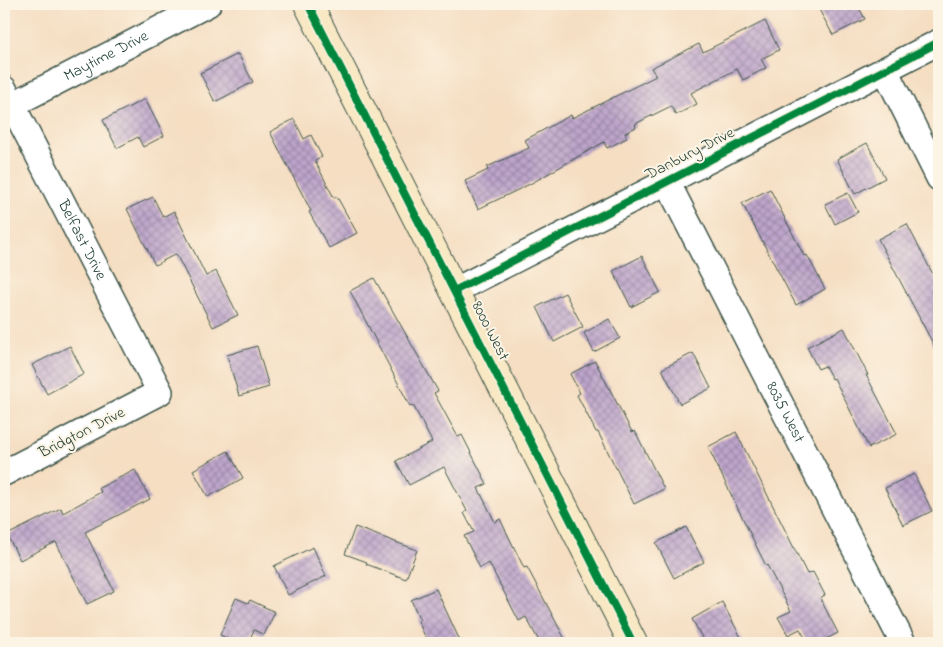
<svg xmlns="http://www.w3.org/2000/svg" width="943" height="647" font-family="'Indie Flower',sans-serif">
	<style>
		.building { fill: url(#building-cross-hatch) }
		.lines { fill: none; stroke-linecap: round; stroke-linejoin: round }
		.street-casing { stroke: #3f5549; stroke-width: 28 }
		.secondary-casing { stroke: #3f5549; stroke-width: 30 }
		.street { stroke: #fff; stroke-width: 25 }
		.secondary { stroke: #f8e8c3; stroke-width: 28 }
		.cycleway-casing { stroke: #fcf5e5; stroke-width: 11 }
		.cycleway { stroke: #00873e; stroke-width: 8 }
		.labels { text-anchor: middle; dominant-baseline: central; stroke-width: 4; stroke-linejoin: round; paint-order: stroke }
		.street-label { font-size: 16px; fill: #1f3d34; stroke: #fcf5e5 }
	</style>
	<defs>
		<pattern id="building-cross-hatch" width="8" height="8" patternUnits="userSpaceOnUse" patternTransform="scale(1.25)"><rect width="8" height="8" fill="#bda4cb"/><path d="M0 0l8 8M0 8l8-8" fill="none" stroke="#9987a6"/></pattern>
	</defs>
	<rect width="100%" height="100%" fill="#fcf5e5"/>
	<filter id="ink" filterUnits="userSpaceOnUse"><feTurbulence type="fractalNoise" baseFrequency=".02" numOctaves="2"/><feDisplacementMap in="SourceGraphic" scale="10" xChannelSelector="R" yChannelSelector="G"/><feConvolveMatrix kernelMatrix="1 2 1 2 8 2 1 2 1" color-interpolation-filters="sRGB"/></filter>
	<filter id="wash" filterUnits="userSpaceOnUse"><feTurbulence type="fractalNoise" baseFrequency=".0096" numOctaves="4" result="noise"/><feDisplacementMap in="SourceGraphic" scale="20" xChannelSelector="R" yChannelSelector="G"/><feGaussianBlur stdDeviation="1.12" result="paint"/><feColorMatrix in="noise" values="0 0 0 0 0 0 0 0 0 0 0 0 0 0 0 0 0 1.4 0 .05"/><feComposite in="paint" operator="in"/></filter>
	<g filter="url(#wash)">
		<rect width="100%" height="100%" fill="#f5dec2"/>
		<g id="blocks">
			<path class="building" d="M816,4H857L865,19L833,35Z
				M765,21L779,50L761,59L766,68L743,80L737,69L691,93L697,104L676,115L671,106L635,124L636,127L625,133L627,138L607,148L604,142L530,184L478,209L465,181L488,170L487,167L529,148L525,140L571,115L572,118L656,76L651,68L699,44L703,52Z
				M238,54L253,82L215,102L200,73Z
				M145,99L164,136L143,147L138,137L117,148L103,120Z
				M294,119L304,139L311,135L322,157L315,161L334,198L337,197L357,233L329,248L309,212L311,211L270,132Z
				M867,143L885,178L855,194L837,159Z
				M770,189L804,256L807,255L825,289L796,305L742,203Z
				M848,193L858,212L835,224L825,204Z
				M153,197L163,217L174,211L206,276L216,271L238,315L213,327L176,254L155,265L127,209Z
				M907,224L939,286V355L878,239Z
				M642,256L660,292L631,307L613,271Z
				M374,278L438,391L434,393L458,437L462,435L487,484L478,488L495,522L500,519L524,568L527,567L567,643H540L526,617L519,621L489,563L480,568L464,536L474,532L464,513L467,511L444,467L409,485L396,461L432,442L413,405L410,406L350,291Z
				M565,293L583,327L554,342L537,307Z
				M609,319L620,338L594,352L584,333Z
				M844,328L868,375H866L897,434L869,448L834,378L832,379L825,366L818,369L807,347Z
				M70,346L84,374L47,394L32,365Z
				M257,346L269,387L239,396L227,355Z
				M693,353L711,388L680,404L662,369Z
				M595,361L632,432L635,431L664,489L634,504L598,432H596L577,395L580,393L570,374Z
				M736,432L807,574L813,572L825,595L820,598L838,633L818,643H808L800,629L788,635L778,617L791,611L767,565L766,566L708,447Z
				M228,451L243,478L208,497L193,470Z
				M135,470L150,499L85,532L114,591L87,604L56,542L20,560L7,535L61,508L63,513L101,492L99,488Z
				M914,474L932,511L903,525L885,488Z
				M355,527L417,550L406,579L366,564L367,562L345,554Z
				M686,527L704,562L674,578L656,543Z
				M313,547L326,576L288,595L274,566Z
				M436,589L461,643H428L418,621L420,620L411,600Z
				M236,598L248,603L250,600L275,612L264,635L254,630L248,643H238L220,635Z
				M722,602L744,643H705L692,619Z"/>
		</g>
	</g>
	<g filter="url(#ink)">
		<use href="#blocks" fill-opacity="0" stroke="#3f5549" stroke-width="1"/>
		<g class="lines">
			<defs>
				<g id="street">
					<path d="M885,70L939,178"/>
					<path id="s1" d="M4,89L160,392L4,473"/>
					<path id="s2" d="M4,109L208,4"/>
					<path id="s3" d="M667,182L903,643"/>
					<path d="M454,291L939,42"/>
				</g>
				<path id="secondary" d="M308,4L633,643"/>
			</defs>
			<use href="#street" class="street-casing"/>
			<use href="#secondary" class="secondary-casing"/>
			<use href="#street" class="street"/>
			<use href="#secondary" class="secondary"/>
			<defs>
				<path id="cycleway" d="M308,4L633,643
					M454,291L939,42"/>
			</defs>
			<use href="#cycleway" class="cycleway-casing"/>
			<use href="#cycleway" class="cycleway"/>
		</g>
	</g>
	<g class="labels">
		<g class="street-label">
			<text stroke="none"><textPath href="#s2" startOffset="115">Maytime Drive</textPath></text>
			<text transform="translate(690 154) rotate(-27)">Danbury Drive</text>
			<text stroke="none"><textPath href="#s1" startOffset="170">Belfast Drive</textPath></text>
			<text transform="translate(490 331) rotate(63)">8000 West</text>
			<text stroke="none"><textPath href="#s3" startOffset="259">8035 West</textPath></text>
			<text transform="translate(82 433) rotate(-27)">Bridgton Drive</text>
		</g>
	</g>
	<rect width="943" height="647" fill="none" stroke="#fcf5e5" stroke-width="20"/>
</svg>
